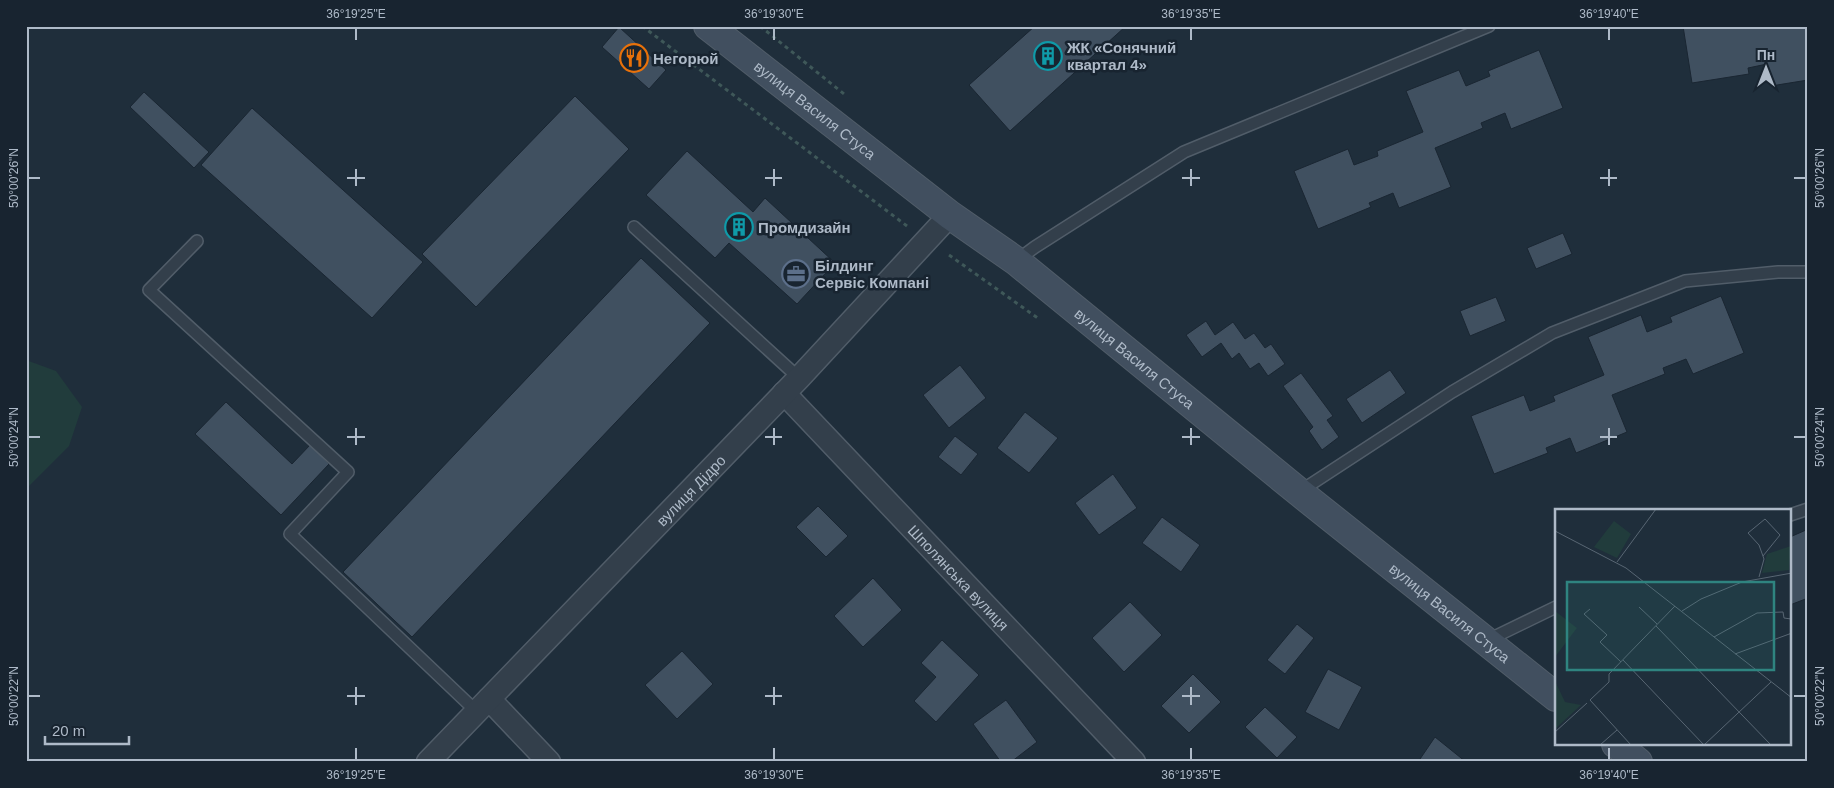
<svg xmlns="http://www.w3.org/2000/svg" width="1834" height="788" font-family="Helvetica,sans-serif">
	<style>
		.green { fill: #213c3c }
		.building { fill: #405060; stroke: #1a2632 }
		.lines { fill: none; stroke-linecap: round; stroke-linejoin: round }
		.lane-casing { stroke: #515d69; stroke-width: 14 }
		.street-casing { stroke: #515d69; stroke-width: 25 }
		.secondary-casing { stroke: #515d69; stroke-width: 30 }
		.path { stroke: #3f5859; stroke-width: 3; stroke-dasharray: 4 4; stroke-linecap: butt }
		.lane { stroke: #333f4b; stroke-width: 11 }
		.street { stroke: #333f4b; stroke-width: 22 }
		.secondary { stroke: #414f5f; stroke-width: 28 }
		.ticks { fill: none; stroke: #aebac8; stroke-width: 2 }
		.labels { text-anchor: middle; dominant-baseline: central; stroke-width: 5; stroke-linejoin: round; paint-order: stroke }
		.poi-label { font-size: 15px; font-weight: bold; fill: #aebac8; stroke: #182430; text-anchor: start }
		.street-label { font-size: 15px; fill: #aebac8; stroke: #182430 }
		.inset-road { fill: none; stroke: #586673; stroke-width: 1 }
		.view { fill: #2f8480; fill-opacity: 0.15; stroke: #2f8480; stroke-width: 2.5 }
		.inset-edge { fill: none; stroke: #aebac8; stroke-width: 2.5 }
		.neatline { fill: none; stroke: #aebac8; stroke-width: 2 }
		.ticks-label { font-size: 12px; text-anchor: middle; fill: #aebac8 }
	</style>
	<rect width="100%" height="100%" fill="#1f2e3b"/>
	<path class="green" d="M26,360L56,371L82,407L69,446L26,489Z"/>
	<path class="building" d="M1035,26H1126L1010,131L969,85Z
		M1683,26H1741V28L1751,26H1808V80L1771,86L1767,64L1748,68L1749,74L1692,83Z
		M619,27L666,70L649,89L602,47Z
		M1539,50L1563,108L1511,129L1505,113L1481,123L1483,128L1435,148L1451,187L1399,208L1393,193L1369,203L1371,207L1318,229L1294,171L1348,149L1354,165L1378,156L1377,151L1423,132L1406,91L1459,70L1466,86L1490,76L1488,71Z
		M144,92L209,152L194,168L130,107Z
		M575,96L629,149L476,307L422,254Z
		M252,108L423,262L372,318L201,165Z
		M687,151L753,212L765,198L835,263L797,304L729,243L715,258L646,195Z
		M1563,233L1572,254L1536,269L1527,248Z
		M641,258L710,323L412,637L343,572Z
		M1721,296L1744,353L1693,374L1686,359L1663,368L1665,374L1612,395L1627,432L1576,453L1570,438L1546,448L1548,453L1494,474L1471,416L1524,395L1530,411L1555,401L1553,396L1604,375L1588,337L1641,315L1647,332L1672,322L1670,317Z
		M1496,297L1506,321L1470,336L1460,311Z
		M1206,321L1215,335L1233,322L1245,339L1254,333L1265,348L1271,344L1285,364L1268,376L1259,363L1250,369L1239,353L1232,359L1221,343L1202,357L1186,335Z
		M960,365L986,398L949,428L923,395Z
		M1390,370L1406,393L1362,423L1346,399Z
		M1301,373L1333,416L1327,420L1339,437L1322,450L1309,431L1313,427L1283,386Z
		M226,402L292,464L310,445L329,464L281,515L195,434Z
		M1025,412L1058,438L1029,473L997,448Z
		M955,436L978,454L961,475L938,457Z
		M1113,474L1137,508L1099,535L1075,503Z
		M818,506L848,536L826,557L796,527Z
		M1162,517L1200,545L1181,572L1142,543Z
		M1806,530L1808,534V598L1790,605V537Z
		M873,578L902,610L863,647L834,616Z
		M1130,602L1162,635L1124,672L1092,638Z
		M1297,624L1314,638L1285,674L1267,660Z
		M942,640L979,675L936,722L914,701L936,677L921,663Z
		M682,651L713,684L677,719L645,685Z
		M1328,669L1362,687L1339,730L1305,712Z
		M1193,674L1221,702L1189,733L1161,706Z
		M1006,700L1037,742L1011,762H1001L973,724Z
		M1265,707L1297,737L1277,758L1245,727Z
		M1435,737L1466,762H1418Z"/>
	<g class="lines">
		<defs>
			<path id="lane" d="M634,227L799,378
				M197,241L149,290L348,472L290,534L476,711
				M1016,261L1035,247L1184,152L1489,26
				M1299,492L1452,392L1552,333L1685,281L1778,272H1808
				M1790,515L1808,509
				M1486,641L1556,607"/>
			<g id="street">
				<path id="s1" d="M784,393L1134,762"/>
				<path d="M489,699L549,762"/>
				<path id="s2" d="M428,762L799,378L950,215"/>
			</g>
			<g id="secondary">
				<path id="s3" d="M708,26L950,215L1016,261L1299,492L1556,697"/>
				<path d="M1616,744L1638,762"/>
			</g>
		</defs>
		<use href="#lane" class="lane-casing"/>
		<use href="#street" class="street-casing"/>
		<use href="#secondary" class="secondary-casing"/>
		<path class="path" d="M642,26L907,226
			M760,26L844,94
			M949,255L1039,319"/>
		<use href="#lane" class="lane"/>
		<use href="#street" class="street"/>
		<use href="#secondary" class="secondary"/>
	</g>
	<path class="ticks" d="M356,28V40M774,28V40M1191,28V40M1609,28V40M356,169V186M774,169V186M1191,169V186M1609,169V186M28,178H40M347,178H365M765,178H782M1182,178H1200M1600,178H1617M1794,178H1806M356,428V445M774,428V445M1191,428V445M1609,428V445M28,437H40M347,437H365M765,437H782M1182,437H1200M1600,437H1617M1794,437H1806M356,687V705M774,687V705M1191,687V705M28,696H40M347,696H365M765,696H782M1182,696H1200M1794,696H1806M356,748V760M774,748V760M1191,748V760M1609,748V760"/>
	<defs>
		<symbol id="building-ring" viewBox="-11 -11 22 22"><circle r="9.5" fill="#182430" stroke="#0f9aa8" stroke-width="1.5"/><path d="M-4-6H4V6H1V3H-1V6H-4ZM-2.5-4.3h1.7v1.8h-1.7ZM.8-4.3h1.7v1.8H.8ZM-2.5-1h1.7V.8h-1.7ZM.8-1h1.7V.8H.8Z" fill="#0f9aa8"/></symbol>
		<symbol id="restaurant-ring" viewBox="-11 -11 22 22"><circle r="9.5" fill="#182430" stroke="#e8710a" stroke-width="1.5"/><path d="M-5-6h1v4h1v-4h1v4h1v-4h1v5L-1.5 .5V6h-2V.5L-5-1ZM5-6V6H3V1.5H1.5Q1.5-4 5-6Z" fill="#e8710a"/></symbol>
		<symbol id="office-ring" viewBox="-11 -11 22 22"><circle r="9.5" fill="#182430" stroke="#5c6f8a" stroke-width="1.5"/><path d="M-6-3h4V-5.5h4V-3h4V5H-6ZM-1-4.5V-3h2v-1.5ZM-6 0V1H6V0Z" fill="#5c6f8a"/></symbol>
	</defs>
	<g fill-rule="evenodd">
		<use href="#building-ring" x="1032" y="40" width="32" height="32"/>
		<use href="#restaurant-ring" x="618" y="42" width="32" height="32"/>
		<use href="#building-ring" x="723" y="211" width="32" height="32"/>
		<use href="#office-ring" x="780" y="258" width="32" height="32"/>
	</g>
	<g class="labels">
		<g class="poi-label">
			<text x="1067" y="47">ЖК «Сонячний<tspan x="1067" dy="17">квартал 4»</tspan></text>
			<text x="653" y="58">Негорюй</text>
			<text x="758" y="227">Промдизайн</text>
			<text x="815" y="265">Білдинг<tspan x="815" dy="17">Сервіс Компані</tspan></text>
		</g>
		<g class="street-label">
			<text stroke="none"><textPath href="#s3" startOffset="136">вулиця Василя Стуса</textPath></text>
			<text stroke="none"><textPath href="#s3" startOffset="541">вулиця Василя Стуса</textPath></text>
			<text stroke="none"><textPath href="#s2" startOffset="378">вулиця Дідро</textPath></text>
			<text stroke="none"><textPath href="#s1" startOffset="254">Шполянська вулиця</textPath></text>
			<text stroke="none"><textPath href="#s3" startOffset="946">вулиця Василя Стуса</textPath></text>
		</g>
	</g>
	<g transform="translate(1555 509)">
		<rect width="236" height="236" fill="#1f2e3b"/>
		<path d="M59,12L76,25L62,49L39,38ZM236,37L234,61L207,64L212,45ZM0,102L22,119L0,148ZM0,172L10,193L26,196L0,220Z" fill="#213c3c"/>
		<path class="inset-road" d="M0,22L71,59L237,189M62,53L101,0M204,68L209,50L204,36L193,24L210,10L225,26L208,47M84,98L102,115M35,100L29,105L52,126L45,133L66,153M127,102L146,90L187,73L237,64M101,117L216,236M159,128L202,104L228,103L229,109L236,110M180,145L237,124M68,151L149,236M0,223L32,194M45,236L62,221M76,236L35,191L54,173V165L120,97M149,236L216,173"/>
		<path class="view" d="M12,73H219V161H12Z"/>
		<rect width="236" height="236" class="inset-edge"/>
	</g>
	<rect width="1834" height="788" fill="none" stroke="#182430" stroke-width="55"/>
	<g transform="translate(1766 68)" stroke="#182430" stroke-width="4" paint-order="stroke">
	<path d="M0-4L9 19L0 12L-9 19Z" fill="#aebac8"/>
	<text y="-8" font-size="14" font-weight="bold" text-anchor="middle" fill="#aebac8">Пн</text>
	</g>
	<path d="M45 736v8h84v-8" fill="none" stroke="#aebac8" stroke-width="2.5"/>
	<text x="52" y="736" font-size="15" fill="#aebac8" stroke="#182430" stroke-width="4" paint-order="stroke">20 m</text>
	<rect x="28" y="28" width="1778" height="732" class="neatline"/>
	<g class="ticks-label">
		<text x="356" y="18">36°19'25"E</text>
		<text x="774" y="18">36°19'30"E</text>
		<text x="1191" y="18">36°19'35"E</text>
		<text x="1609" y="18">36°19'40"E</text>
		<text transform="translate(14 178) rotate(-90)" y="4">50°00'26"N</text>
		<text transform="translate(1820 178) rotate(-90)" y="4">50°00'26"N</text>
		<text transform="translate(14 437) rotate(-90)" y="4">50°00'24"N</text>
		<text transform="translate(1820 437) rotate(-90)" y="4">50°00'24"N</text>
		<text transform="translate(14 696) rotate(-90)" y="4">50°00'22"N</text>
		<text transform="translate(1820 696) rotate(-90)" y="4">50°00'22"N</text>
		<text x="356" y="779">36°19'25"E</text>
		<text x="774" y="779">36°19'30"E</text>
		<text x="1191" y="779">36°19'35"E</text>
		<text x="1609" y="779">36°19'40"E</text>
	</g>
</svg>
